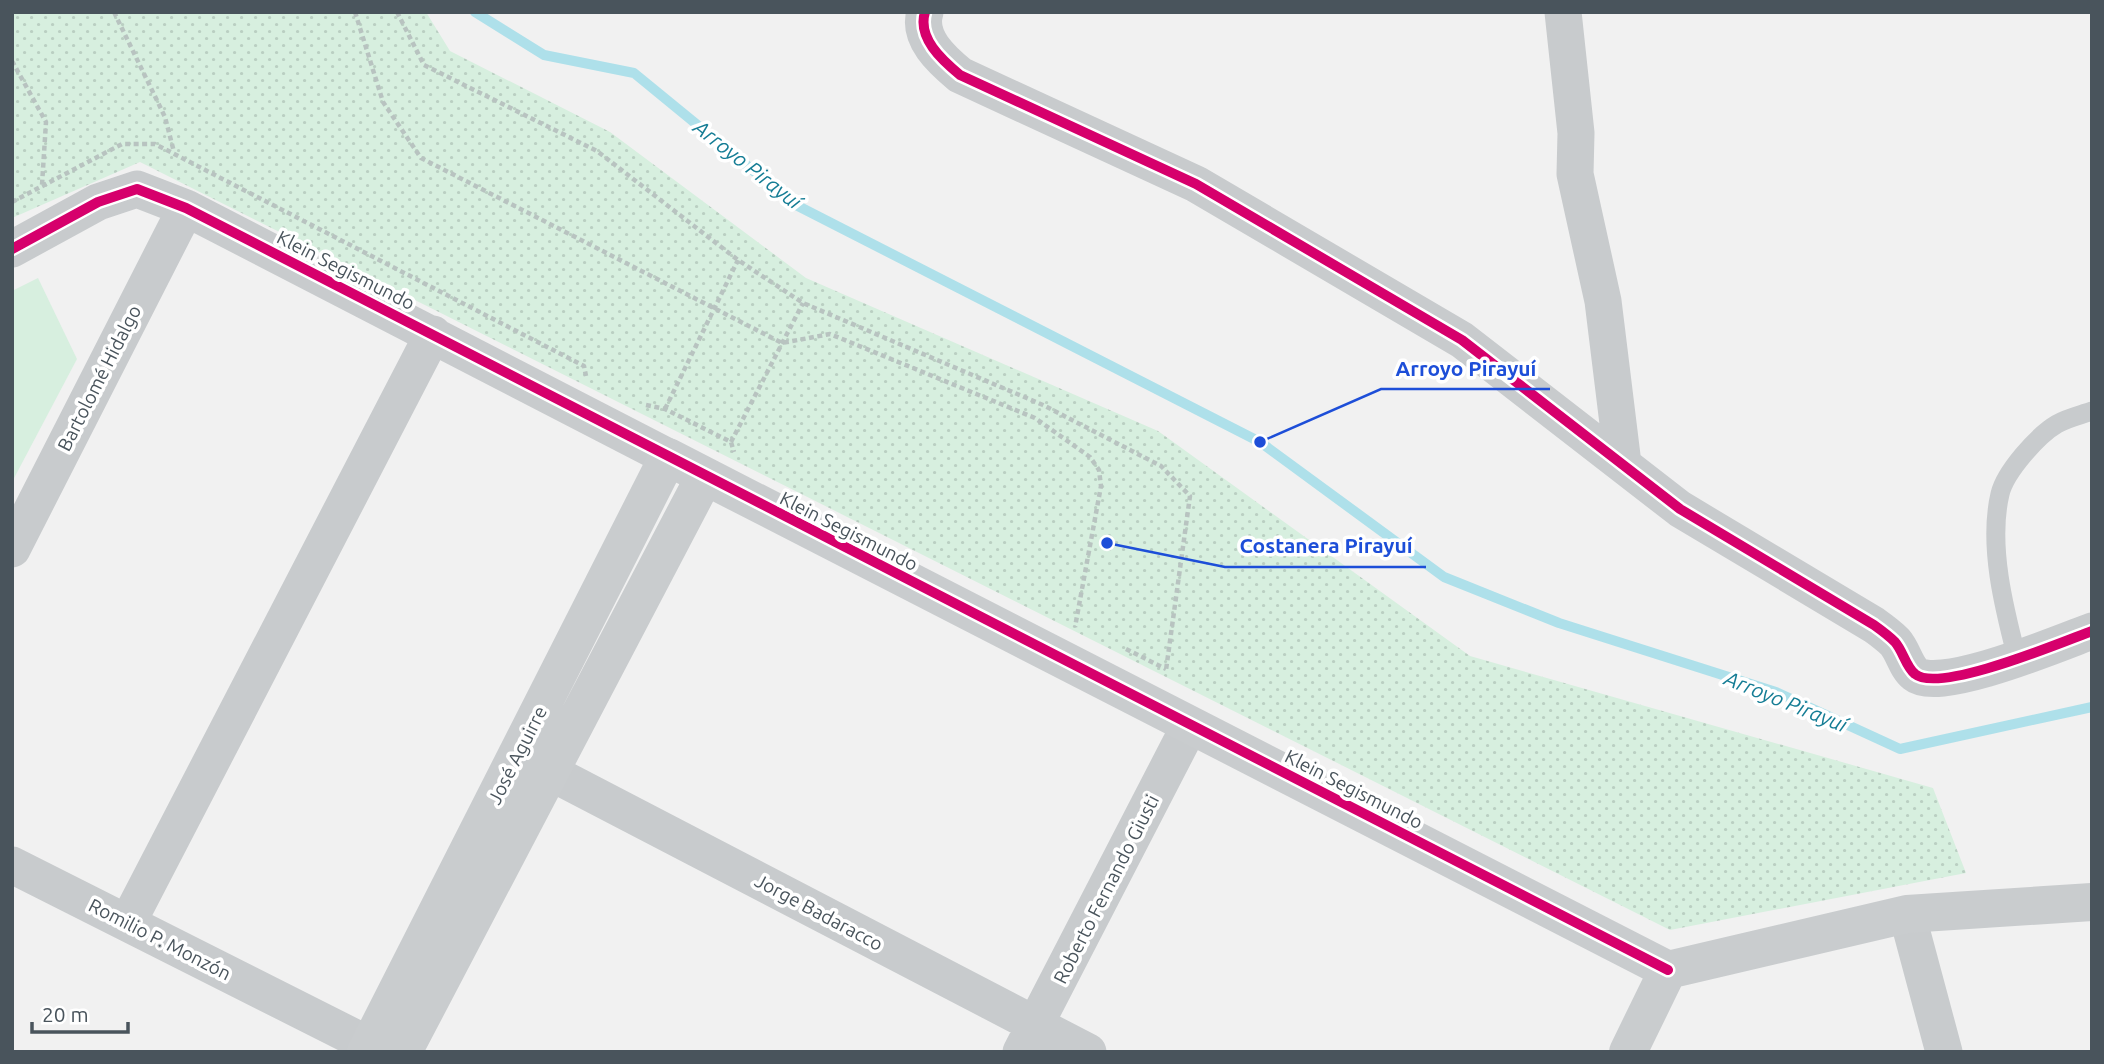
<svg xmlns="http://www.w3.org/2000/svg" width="2104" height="1064" font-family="Ubuntu,sans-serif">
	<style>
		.park { fill: url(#park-dots) }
		.pitch { fill: #d7efdf }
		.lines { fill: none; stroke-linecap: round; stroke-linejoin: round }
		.stream { stroke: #aee0ea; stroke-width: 10 }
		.path { stroke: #b8c3c0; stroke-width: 4.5; stroke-dasharray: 5 3.5; stroke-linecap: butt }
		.lane { stroke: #c8cbcd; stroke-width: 19 }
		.street { stroke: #c8cbcd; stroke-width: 37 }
		.secondary { stroke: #c9ccce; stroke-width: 38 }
		.cycleway-casing { stroke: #fff; stroke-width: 15 }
		.cycleway { stroke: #d6006c; stroke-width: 10 }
		.labels { text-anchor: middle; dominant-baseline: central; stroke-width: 7; stroke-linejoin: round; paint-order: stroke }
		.street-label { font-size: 19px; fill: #49545c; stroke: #fff }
		.water-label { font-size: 21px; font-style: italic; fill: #157d95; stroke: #fff }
		.leader { fill: none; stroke: #1d4ed8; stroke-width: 2.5 }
		.callout-dot { fill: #1d4ed8; stroke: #fff; stroke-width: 2.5 }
		.callout-label { font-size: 21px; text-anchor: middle; font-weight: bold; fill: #1d4ed8; stroke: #fff; stroke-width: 7; stroke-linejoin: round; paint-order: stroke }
	</style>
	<defs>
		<pattern id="park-dots" width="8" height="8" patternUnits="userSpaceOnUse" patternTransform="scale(1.75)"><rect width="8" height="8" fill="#d7efdf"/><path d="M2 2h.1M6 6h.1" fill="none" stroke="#bacfc2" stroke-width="1.8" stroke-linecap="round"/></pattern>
	</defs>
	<rect width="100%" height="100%" fill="#f1f1f1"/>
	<path class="park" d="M12,12H426L450,51L610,132L806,278L1158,431L1470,656L1933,788L1966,873L1670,930L140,162L12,218Z"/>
	<path class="pitch" d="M38,278L77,359L12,482V291Z"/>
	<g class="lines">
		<path class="stream" d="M475,12L544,55L634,73L794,204L1260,442L1444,577L1559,623L1776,692L1900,749L2092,707"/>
		<path class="path" d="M114,12L165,117L174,152
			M355,12L383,102L421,158L782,343L830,334L1035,418L1090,457L1099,470L1101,486L1075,627
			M397,12L424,65L597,151L738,260L803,303L1043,405L1161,466L1190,496L1166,670
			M12,61L46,122L42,185
			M12,202L122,144H155L584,366L586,376
			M646,405L665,409L731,442L734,452
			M665,409L738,260
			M731,442L803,303
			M1126,649L1166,669"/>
		<path class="lane" d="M2017,658C2004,608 1988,545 2000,494C2005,472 2038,435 2057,424C2067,418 2081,415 2092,411"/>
		<path class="street" d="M925,12C917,38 942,60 960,75L1196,184L1462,340L1680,509L1874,625C1881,630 1889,636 1895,642C1903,651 1906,667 1915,674C1939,694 2062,642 2092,631
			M1563,12L1576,133L1575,174L1603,301L1623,464
			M12,249L98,202L137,189L186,208L668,457
			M12,549L186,208
			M550,772L1088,1052
			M12,865L383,1052
			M1907,914L1944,1052
			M128,922L433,334
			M1021,1052L1190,725"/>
		<path class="secondary" d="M1668,970L1907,914L2092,902
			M366,1052L668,457L1668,970
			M403,1052L705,476
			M1628,1052L1668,970"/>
		<defs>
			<path id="cycleway" d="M925,12C917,38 942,60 960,75L1196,184L1462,340L1680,509L1874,625C1881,630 1889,636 1895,642C1903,651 1906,667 1915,674C1939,694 2062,642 2092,631
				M12,249L98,202L137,189L186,208L1668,970"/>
		</defs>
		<use href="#cycleway" class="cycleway-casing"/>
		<use href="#cycleway" class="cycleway"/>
	</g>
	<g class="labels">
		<g class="street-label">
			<text transform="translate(346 270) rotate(27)">Klein Segismundo</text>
			<text transform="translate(99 378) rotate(-63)">Bartolomé Hidalgo</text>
			<text transform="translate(849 531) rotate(27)">Klein Segismundo</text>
			<text transform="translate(517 755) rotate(-63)">José Aguirre</text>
			<text transform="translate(1354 789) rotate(27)">Klein Segismundo</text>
			<text transform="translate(1106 889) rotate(-63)">Roberto Fernando Giusti</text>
			<text transform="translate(819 912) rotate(28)">Jorge Badaracco</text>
			<text transform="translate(160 939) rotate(27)">Romilio P. Monzón</text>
		</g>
		<g class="water-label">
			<text transform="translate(748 164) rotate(38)">Arroyo Pirayuí</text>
			<text transform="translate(1786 701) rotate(22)">Arroyo Pirayuí</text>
		</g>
	</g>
	<path class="leader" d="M1260 442L1381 389H1550M1107 543L1225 567H1426"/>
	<g class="callout-dot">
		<circle cx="1260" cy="442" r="7"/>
		<circle cx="1107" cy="543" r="7"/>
	</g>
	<g class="callout-label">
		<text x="1466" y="376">Arroyo Pirayuí</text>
		<text x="1326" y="553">Costanera Pirayuí</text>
	</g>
	<rect width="2104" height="1064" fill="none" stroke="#49545c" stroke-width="28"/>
	<path d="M32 1022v10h96v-10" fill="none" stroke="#49545c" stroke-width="3.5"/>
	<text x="42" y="1022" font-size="21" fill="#49545c" stroke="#ffffff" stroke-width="5" paint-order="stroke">20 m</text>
</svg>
